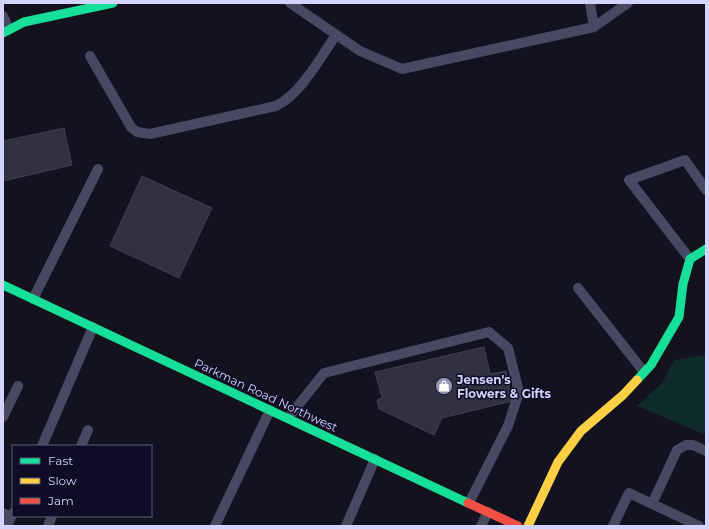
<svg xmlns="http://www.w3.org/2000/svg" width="709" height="529" font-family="Montserrat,sans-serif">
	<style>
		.green { fill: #102c29 }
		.building { fill: #313142; stroke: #3e3e54 }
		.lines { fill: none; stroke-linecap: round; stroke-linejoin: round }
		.lane { stroke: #474960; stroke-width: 10 }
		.fast { stroke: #16e098; stroke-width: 9 }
		.slow { stroke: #ffcf43; stroke-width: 9 }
		.jam { stroke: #f24e42; stroke-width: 9 }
		.labels { text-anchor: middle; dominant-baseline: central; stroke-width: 3; stroke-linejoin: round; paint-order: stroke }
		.poi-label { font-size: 12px; font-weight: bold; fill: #d2d3ff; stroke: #0e0d25; text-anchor: start }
		.street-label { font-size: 12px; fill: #d2d3ff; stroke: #0e0d25 }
	</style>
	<rect width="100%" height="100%" fill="#13131f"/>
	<path class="green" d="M706,355V435L637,406L662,383L674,360Z"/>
	<path class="building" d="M64,128L72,165L3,181V141Z
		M142,176L212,208L179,278L110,246Z
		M484,347L490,374L506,371L512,401L442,418L434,435L379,409L377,400L382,398L375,372Z"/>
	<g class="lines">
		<path class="lane" d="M290,3L360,51L402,69L594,27L628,3
			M590,3L594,27
			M3,16L9,29
			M90,56L131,127L137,132L150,134L276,106C301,94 320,58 336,35
			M690,259L629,180L685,160L706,190
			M578,288L644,372
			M33,299L98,169
			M3,417L18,386
			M288,418L324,373L489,332L508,348L519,392L508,426L469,503
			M42,446L93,327
			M81,446L88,430
			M652,504L677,450L686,445H693L706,451
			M3,513L11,517L13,513
			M7,526L11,517
			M48,526L52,516
			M215,526L270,410
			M346,526L375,459
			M481,526L488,512
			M613,526L629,493L699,526"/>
		<path class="fast" d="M3,33L24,22L113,3
			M3,285L468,503
			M637,380L651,365L679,317L683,284L690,259L706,249"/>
		<path class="slow" d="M528,526L558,462L581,431L623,395L637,380"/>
		<path class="jam" d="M468,503L518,526"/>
	</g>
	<defs>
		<symbol id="shop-disc" viewBox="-11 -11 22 22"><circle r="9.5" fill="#8f90b1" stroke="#0e0d25"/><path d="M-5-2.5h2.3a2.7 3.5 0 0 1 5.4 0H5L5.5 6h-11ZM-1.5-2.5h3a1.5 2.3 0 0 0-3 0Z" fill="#fff"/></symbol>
	</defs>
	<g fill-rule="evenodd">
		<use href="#shop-disc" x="434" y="376" width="20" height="20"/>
	</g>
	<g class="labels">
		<g class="poi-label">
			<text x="457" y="379">Jensen's<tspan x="457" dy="14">Flowers &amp; Gifts</tspan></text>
		</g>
		<g class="street-label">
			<text transform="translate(266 395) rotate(25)">Parkman Road Northwest</text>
		</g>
	</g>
	<rect width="709" height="529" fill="none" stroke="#d2d3ff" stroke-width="8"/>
	<rect x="12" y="445" width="140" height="72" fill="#0e0d25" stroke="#5c5c7c"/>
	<rect x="20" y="458" width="20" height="6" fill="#16e098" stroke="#5c5c7c"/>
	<text x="48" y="465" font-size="12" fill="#d2d3ff">Fast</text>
	<rect x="20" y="478" width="20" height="6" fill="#ffcf43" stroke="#5c5c7c"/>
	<text x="48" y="485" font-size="12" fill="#d2d3ff">Slow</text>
	<rect x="20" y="498" width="20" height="6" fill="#f24e42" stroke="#5c5c7c"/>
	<text x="48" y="505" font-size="12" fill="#d2d3ff">Jam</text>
</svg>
